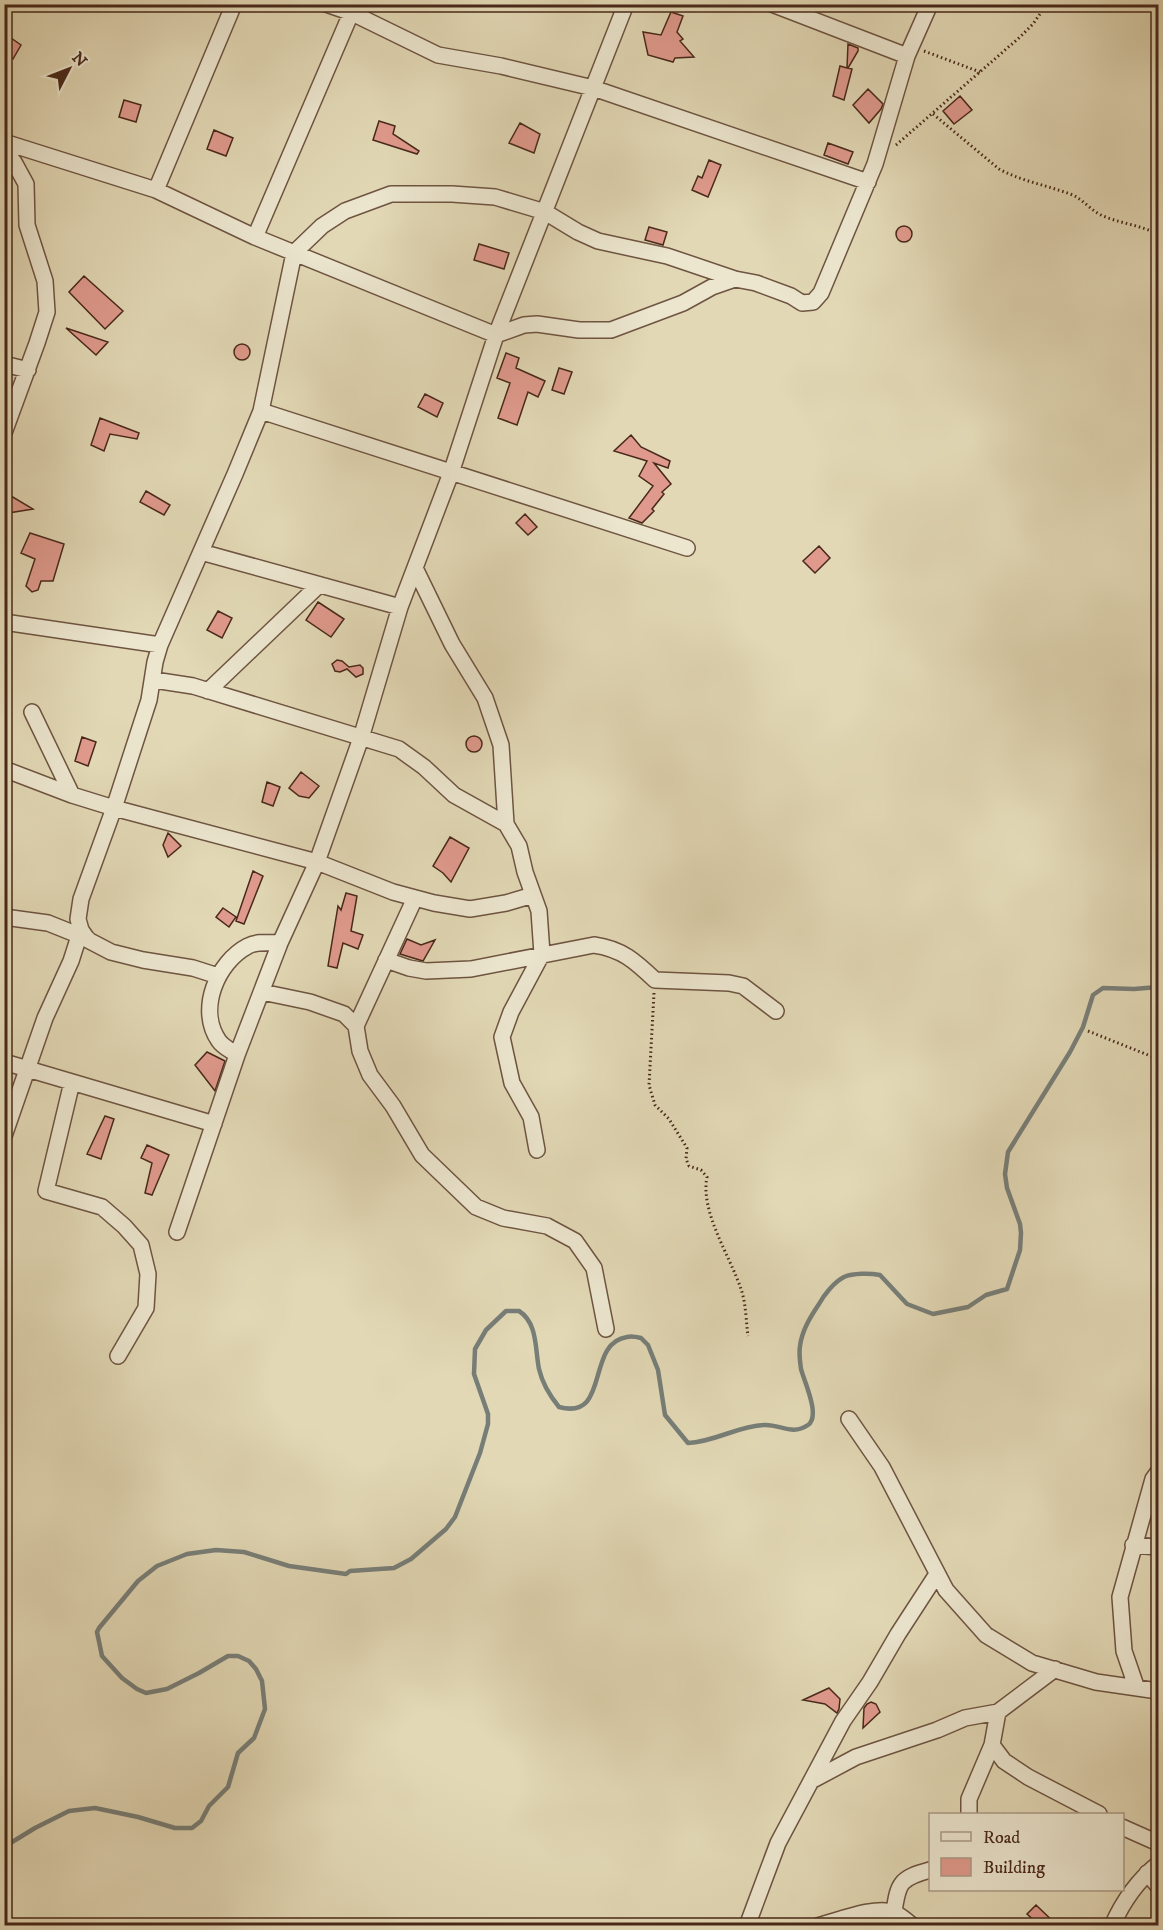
<svg xmlns="http://www.w3.org/2000/svg" width="1163" height="1930" font-family="'IM FELL DW Pica',serif">
	<style>
		.lines { fill: none; stroke-linecap: round; stroke-linejoin: round }
		.stream { stroke: #777e78; stroke-width: 4.5 }
		.building { fill: #e09a8d; stroke: #48281a; stroke-width: 1.5 }
		.minor-casing { stroke: #6e5441; stroke-width: 18 }
		.path { stroke: #48281a; stroke-width: 3; stroke-dasharray: 1.5 3; stroke-linecap: butt }
		.minor { stroke: #ece6cf; stroke-width: 15 }
	</style>
	<rect width="100%" height="100%" fill="#e2d8b5"/>
	<filter id="stains"><feTurbulence type="fractalNoise" baseFrequency=".00333" numOctaves="4"/><feColorMatrix values="0 0 0 0 .2 0 0 0 0 .09 0 0 0 0 .02 0 0 0 .5 -.17"/></filter>
	<radialGradient id="worn" r=".72"><stop offset=".6" stop-color="#630" stop-opacity="0"/><stop offset="1" stop-color="#630" stop-opacity=".3"/></radialGradient>
	<g class="lines">
		<path class="stream" d="M4,1847L35,1828L69,1811L95,1808L138,1817L175,1828H192L201,1821L209,1806L228,1787L238,1753L254,1738L265,1709L262,1681L256,1669L249,1661L238,1656H228L199,1673L167,1689L146,1693L137,1689L122,1678L102,1656L97,1632L99,1628L138,1581L157,1566L187,1554L216,1550L244,1552L289,1566L346,1574L350,1571L394,1568L411,1559L446,1529L455,1517L480,1453L488,1424V1414L474,1374L475,1349L486,1330L506,1311H519C538,1323 535,1350 539,1369C542,1382 550,1396 559,1407C611,1421 585,1343 627,1337C631,1336 637,1337 641,1338L648,1345L658,1370L665,1415L688,1443C715,1442 737,1426 764,1425C780,1424 792,1436 808,1425C821,1416 804,1381 801,1369C800,1362 799,1352 800,1346C802,1330 811,1316 819,1304C824,1295 834,1282 844,1277C853,1273 870,1273 880,1275L907,1304L933,1314L968,1307L986,1295L1007,1289L1020,1250L1021,1233L1020,1224L1007,1188L1005,1174L1008,1152L1070,1052L1083,1027L1093,995L1103,988L1134,989L1158,987"/>
	</g>
	<path class="building" d="M671,12L683,16L677,32L683,39L680,41L694,57L675,58L673,62L648,55L643,32L661,35Z
		M11,38L21,45L13,59L4,54V50Z
		M848,44L858,48V51L848,68L852,69L844,100L833,96L840,66L847,68Z
		M868,89L883,104L881,109L869,123L853,105Z
		M960,96L972,110L954,124L943,111Z
		M124,100L141,105L136,122L119,117Z
		M379,121L395,126L393,134L419,151L417,154L373,140Z
		M520,123L540,134L534,153L509,143Z
		M214,130L233,138L226,156L207,149Z
		M828,143L853,152L848,164L824,155Z
		M709,160L721,165L708,197L692,190L698,176L702,178Z
		M896 234a8 8 0 1 1 16 0a8 8 0 1 1-16 0Z
		M649,227L667,232L663,245L645,240Z
		M479,244L509,253L504,269L474,260Z
		M84,276L123,311L105,329L69,292Z
		M66,328L108,342L96,355Z
		M234 352a8 8 0 1 1 16 0a8 8 0 1 1-16 0Z
		M506,353L519,358L516,368L545,381L538,397L528,392L517,425L498,418L510,383L497,378Z
		M559,368L572,372L564,394L552,390Z
		M425,394L443,403L437,417L418,407Z
		M100,418L139,433L137,439L110,434L104,451L91,445Z
		M631,435L641,447L670,461L668,468L654,463L671,484L662,492L664,494L652,509L654,511L642,523L629,518L653,486L639,476L647,461L614,451Z
		M146,491L170,505L164,515L140,502Z
		M11,496L33,509L8,513Z
		M525,514L537,527L528,535L516,523Z
		M30,533L64,544L53,581H41L38,590L32,592L26,586L35,559L21,553Z
		M819,546L830,558L815,573L803,561Z
		M318,602L344,619L331,637L306,620Z
		M218,611L232,618L222,638L207,630Z
		M337,660L342,661L349,667L360,665L363,668V674L356,677L347,669L340,672L335,671L332,664Z
		M466 744a8 8 0 1 1 16 0a8 8 0 1 1-16 0Z
		M82,737L96,742L88,766L75,761Z
		M301,772L319,786L309,798L299,796L289,788Z
		M267,782L280,787L273,806L262,802Z
		M168,833L181,846L168,857L163,845Z
		M450,837L469,848L451,882L443,873L433,866Z
		M253,871L263,876L244,924L236,921Z
		M346,893L357,896L351,931L363,935L358,949L343,943L337,968L328,966L338,906L341,910Z
		M223,908L236,917L229,927L216,917Z
		M407,939L421,945L435,940L423,961L400,954Z
		M207,1052L225,1061L215,1091L195,1065Z
		M105,1116L114,1119L101,1159L87,1154Z
		M147,1145L169,1155L152,1195L145,1193L152,1163L141,1158Z
		M829,1688L840,1699L839,1709L837,1713L825,1704L803,1700Z
		M871,1702L876,1704L880,1712L863,1728L864,1708L867,1704Z
		M1036,1905L1058,1926H1040L1027,1914Z"/>
	<g class="lines">
		<defs>
			<path id="minor" d="M326,4L352,13L438,55L501,66L593,88L868,182
				M772,4L907,56
				M4,142L156,190L255,237L496,335L524,325L537,324L579,330H611L683,303L712,287L735,279L756,283L791,296L802,303L813,302L821,293L875,164L907,56L930,4
				M4,151L14,162L26,184L27,225L45,281L47,312L37,343L4,433
				M156,190L234,4
				M255,237L355,4
				M4,364L28,370
				M261,411L687,548
				M201,552L400,607
				M415,568L452,644L485,698L501,745L506,824L519,846L525,872L539,911L542,954L511,1012L502,1037L512,1083L531,1117L537,1150
				M4,622L160,645
				M154,680L193,686L399,749L424,767L454,795L506,824
				M208,691L319,585
				M32,712L72,795
				M4,769L72,795L114,808L317,862L393,892L434,903L470,909L506,903L533,895
				M4,917L48,923L88,939
				M386,960L409,968L426,971L471,969L594,945C622,949 635,961 655,980L729,983L743,986L776,1011
				M218,976L193,968L143,960L111,952L88,940L81,930L78,919L81,899L114,808L149,700L155,662L160,645L235,474L261,411L294,253L322,226L345,211L391,194H452L495,197L545,212L578,232L598,241L667,256L735,279
				M262,992L310,1002L344,1014L356,1026L360,1051L370,1075L393,1106L422,1155L476,1207L503,1218L547,1226L575,1241L594,1268L606,1329
				M356,1026L415,898
				M237,1055C232,1051 223,1047 219,1041C197,1010 217,962 248,946C257,941 270,943 280,943
				M4,1062L214,1124
				M72,1082L46,1191L102,1207L124,1226L141,1245L148,1274L146,1308L118,1356
				M4,1136L45,1018L71,961L79,936
				M177,1232L237,1055L280,943L317,862L361,738L400,607L451,473L496,335L626,4
				M849,1419L882,1467L946,1590L986,1635L1032,1663L1096,1682L1158,1691
				M1133,1545L1158,1547
				M1055,1669L998,1712L992,1745L1004,1761L1028,1777L1099,1814
				M1136,1686L1124,1651L1120,1597L1153,1479L1158,1472
				M811,1781L856,1757L937,1730L965,1718L998,1712
				M969,1814V1799L992,1745
				M1122,1827L1158,1843
				M1147,1873L1158,1886
				M894,1912C898,1883 900,1878 930,1870
				M747,1926L778,1843L843,1721L870,1682L898,1634L937,1574
				M817,1926C838,1921 873,1906 893,1912C899,1914 907,1921 913,1926
				M1112,1926C1123,1901 1137,1881 1158,1864"/>
		</defs>
		<use href="#minor" class="minor-casing"/>
		<path class="path" d="M924,51L980,72
			M933,114L999,169C1021,181 1046,185 1070,194C1082,198 1089,209 1101,215C1118,223 1140,225 1158,234
			M896,145L1020,37L1033,24L1047,4
			M654,993L649,1085L655,1105L669,1119L687,1148L686,1159L689,1166L701,1170L707,1177C700,1212 730,1256 741,1289C746,1303 746,1321 748,1336
			M1088,1031L1158,1059"/>
		<use href="#minor" class="minor"/>
	</g>
	<rect width="1163" height="1930" fill="none" stroke="#e2d8b5" stroke-width="24"/>
	<rect x="6" y="6" width="1151" height="1918" fill="none" stroke="#48281a" stroke-width="3"/>
	<rect x="12" y="12" width="1139" height="1906" fill="none" stroke="#48281a" stroke-width="1.5"/>
	<rect x="929" y="1813" width="195" height="78" fill="#ece6cf" stroke="#aa9a87" stroke-width="1.5"/>
	<rect x="941" y="1832" width="30" height="9" fill="#ece6cf" stroke="#aa9a87" stroke-width="1.5"/>
	<text x="983" y="1843" font-size="18" fill="#48281a">Road</text>
	<rect x="941" y="1858" width="30" height="18" fill="#e09a8d" stroke="#aa9a87" stroke-width="1.5"/>
	<text x="983" y="1873" font-size="18" fill="#48281a">Building</text>
	<g transform="translate(69 69) rotate(48)" stroke="#ece6cf" stroke-width="4.5" paint-order="stroke">
	<path d="M0-4.5L10 22L0 15L-10 22Z" fill="#48281a"/>
	<text y="-9" font-size="16" font-weight="bold" text-anchor="middle" fill="#48281a">N</text>
	</g>
	<rect width="100%" height="100%" filter="url(#stains)"/>
	<rect width="100%" height="100%" fill="url(#worn)"/>
</svg>
